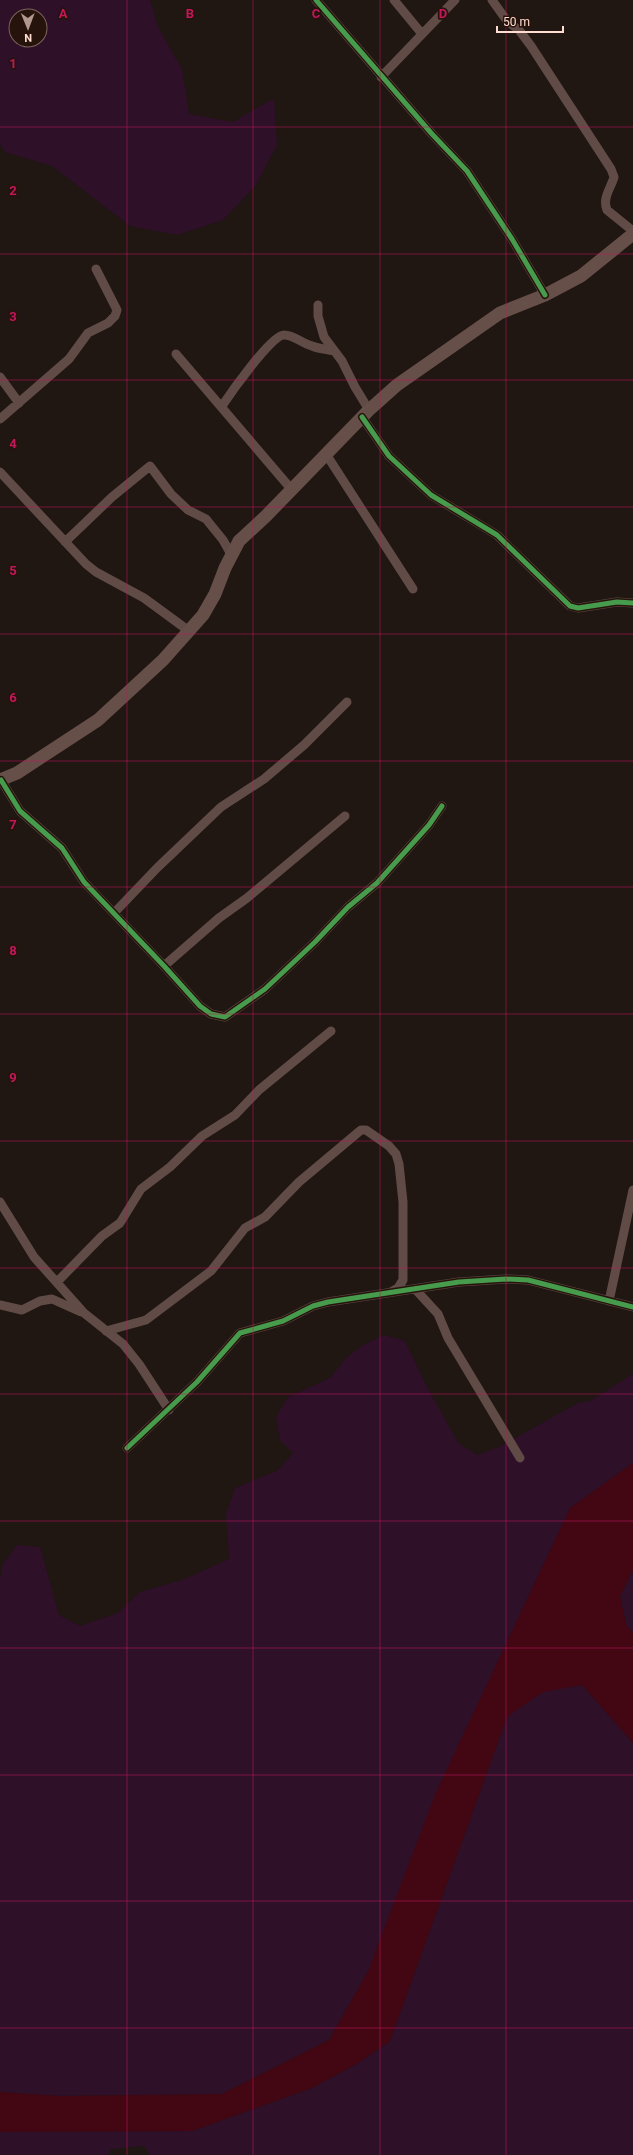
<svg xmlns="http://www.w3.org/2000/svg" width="633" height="2155" font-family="Roboto,sans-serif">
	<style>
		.green { fill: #2e1029; fill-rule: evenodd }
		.water { fill: #430714 }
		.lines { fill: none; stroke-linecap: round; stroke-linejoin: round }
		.minor { stroke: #614b46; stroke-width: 9 }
		.secondary { stroke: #674f49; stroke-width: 13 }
		.cycleway-casing { stroke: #26140c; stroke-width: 8 }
		.cycleway { stroke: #469c4c; stroke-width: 5 }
		.grid { fill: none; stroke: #c2185b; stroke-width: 1; stroke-opacity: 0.55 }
		.grid-label { font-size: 13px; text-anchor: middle; font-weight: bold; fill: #c2185b; stroke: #26140c; stroke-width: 3.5; stroke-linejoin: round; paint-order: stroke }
	</style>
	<rect width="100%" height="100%" fill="#201612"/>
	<path class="green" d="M0,0H150L158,27L182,69L189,114L233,122L274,98L277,145L256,185L223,220L177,235L130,226L52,166L5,152L0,144ZM16,16H40V40H16Z
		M384,1335L405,1341L425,1383L458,1443L477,1455L499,1447L578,1403L590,1401L633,1374V1463L570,1508L510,1636L368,1971L329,2040L222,2094L60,2096L0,2092V1579L3,1564L17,1545L40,1547L59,1615L80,1626L118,1613L140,1592L185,1579L229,1559L226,1513L235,1488L277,1471L293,1453L280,1440L276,1417L288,1397L330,1378L345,1359L363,1345Z
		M633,1570V1633L626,1625L620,1596Z
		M582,1685L633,1743V2155H150L144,2146L111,2149L108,2155H0V2132L192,2131L312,2088L358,2063L390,2041L507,1717L543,1691Z"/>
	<path class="water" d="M633,1463V1570L620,1596L626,1625L633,1633V1743L582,1685L543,1692L507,1717L390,2041L358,2063L312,2088L192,2131L0,2132V2092L60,2096L222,2094L329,2040L368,1971L436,1792L570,1508Z"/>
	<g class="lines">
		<path class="minor" d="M316,0L432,134L467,171L512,239L545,295
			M394,0L422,34
			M492,0L507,21L519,30L531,46L611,169L614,177C611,188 602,198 607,210L633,231
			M381,77L455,0
			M318,305V316L324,337L342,361L355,387L369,410
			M176,354L292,490
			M0,377L19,403
			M222,406C230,394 272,334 284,335C294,335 303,344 312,346C319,349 327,349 334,351
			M362,417L389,456L431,495L497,535L570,606L578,608L617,602L633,603
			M0,419L69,359L88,333L108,323L115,316L117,310L96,269
			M326,454L413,589
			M0,472L86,564L96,572L144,598L189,631
			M65,542L112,497L150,466L171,494L188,510L206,519L223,540L232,556
			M1,780L20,811L62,848L84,882L164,966L200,1006L211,1014L225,1017L265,989L315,942L348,907L377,883L429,825L442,806
			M114,913L157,868L221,807L264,779L304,745L347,702
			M164,966L219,918L247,898L345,816
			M0,1202L34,1257L84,1313L123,1344L139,1364L169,1410
			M57,1282L102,1236L120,1223L141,1189L170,1167L202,1136L235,1115L259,1090L331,1031
			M416,1290L438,1314L448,1338L520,1458
			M609,1301L633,1190
			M0,1305L22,1310L40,1301L52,1299L81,1312
			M106,1331L146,1320L211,1271L245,1228L265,1217L299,1182L361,1130H366L389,1146L396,1154L399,1164L403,1202V1280L398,1288L391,1292
			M127,1448L197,1382L240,1333L283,1321L313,1306L328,1302L459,1282L506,1279L528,1280L633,1307"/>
		<path class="secondary" d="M0,780L17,773L98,720L163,660L203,615L215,594L225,568L239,541L266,516L369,410L397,385L500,313L545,295L581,276L633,234"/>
		<defs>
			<path id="cycleway" d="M316,0L432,134L467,171L512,239L545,295
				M362,417L389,456L431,495L497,535L570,606L578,608L617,602L633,603
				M1,780L20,811L62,848L84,882L164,966L200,1006L211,1014L225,1017L265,989L315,942L348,907L377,883L429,825L442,806
				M127,1448L197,1382L240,1333L283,1321L313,1306L328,1302L459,1282L506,1279L528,1280L633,1307"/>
		</defs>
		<use href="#cycleway" class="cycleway-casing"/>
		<use href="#cycleway" class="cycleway"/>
	</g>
	<path class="grid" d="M127,0V2155M253,0V2155M380,0V2155M506,0V2155M0,127H633M0,254H633M0,380H633M0,507H633M0,634H633M0,761H633M0,887H633M0,1014H633M0,1141H633M0,1268H633M0,1394H633M0,1521H633M0,1648H633M0,1775H633M0,1901H633M0,2028H633"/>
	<g class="grid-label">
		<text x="63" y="18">A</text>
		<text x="190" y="18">B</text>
		<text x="316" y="18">C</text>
		<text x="443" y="18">D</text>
		<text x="13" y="68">1</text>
		<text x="13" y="195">2</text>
		<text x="13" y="321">3</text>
		<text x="13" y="448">4</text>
		<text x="13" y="575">5</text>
		<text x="13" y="702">6</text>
		<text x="13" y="829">7</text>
		<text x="13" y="955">8</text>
		<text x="13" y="1082">9</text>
	</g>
	<g transform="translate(28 28) rotate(179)"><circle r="19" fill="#26140c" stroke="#7d645b"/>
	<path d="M0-3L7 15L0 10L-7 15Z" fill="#b1978e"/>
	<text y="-6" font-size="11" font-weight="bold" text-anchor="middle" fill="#ffdcd1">N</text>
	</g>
	<path d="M497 26v6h66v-6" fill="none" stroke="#ffdcd1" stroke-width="2"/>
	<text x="503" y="26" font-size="12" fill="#ffdcd1" stroke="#26140c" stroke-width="3" paint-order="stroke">50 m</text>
</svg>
